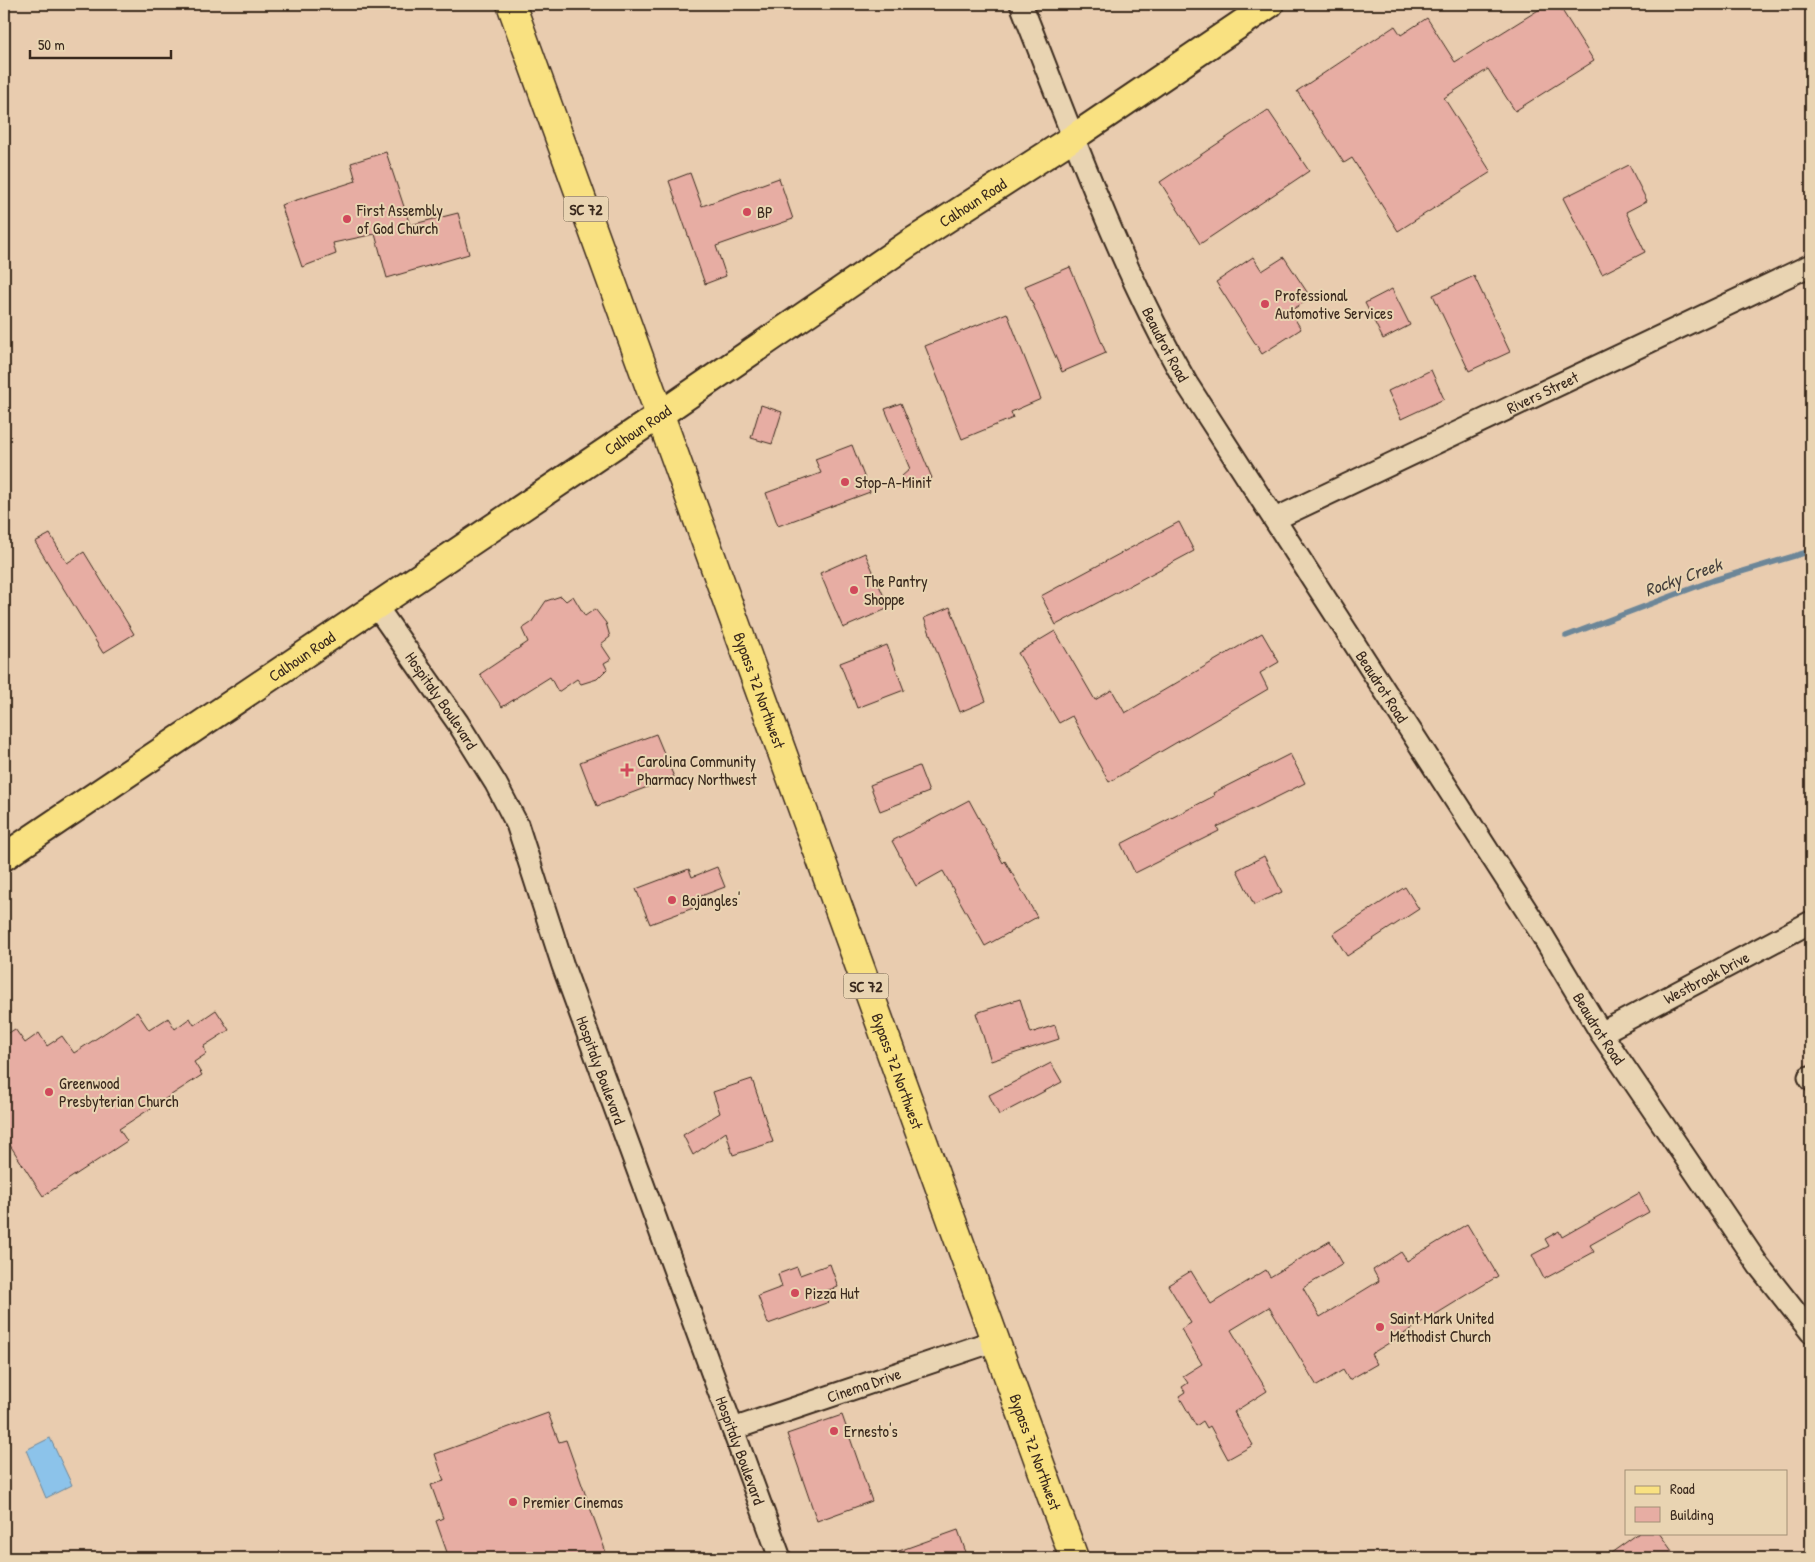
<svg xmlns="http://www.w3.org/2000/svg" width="1815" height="1562" font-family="'Patrick Hand',sans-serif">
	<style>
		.water { fill: #8cc3ea; stroke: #6c8698 }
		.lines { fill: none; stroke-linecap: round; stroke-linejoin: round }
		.stream { stroke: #6c8698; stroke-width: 5.5 }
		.building { fill: #e7ada3; stroke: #3b2a1e }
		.minor-casing { stroke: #3b2a1e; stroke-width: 25 }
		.major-casing { stroke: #3b2a1e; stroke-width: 30 }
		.highway-casing { stroke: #3b2a1e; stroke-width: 31 }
		.minor { stroke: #e9d4b2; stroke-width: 21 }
		.major { stroke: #f9e181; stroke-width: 26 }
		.highway { stroke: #f9e181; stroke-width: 28 }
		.poi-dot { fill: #d1495b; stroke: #e9d4b2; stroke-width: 2 }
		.labels { text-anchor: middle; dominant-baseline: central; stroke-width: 4; stroke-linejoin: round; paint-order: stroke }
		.shield { fill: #e9d4b2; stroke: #6f5d4a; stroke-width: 1 }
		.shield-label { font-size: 15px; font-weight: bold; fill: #3b2a1e }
		.street-label { font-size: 16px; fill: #3b2a1e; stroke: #e9d4b2 }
		.poi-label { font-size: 16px; fill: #3b2a1e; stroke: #e9d4b2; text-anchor: start }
		.water-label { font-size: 18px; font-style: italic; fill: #47413d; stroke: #e9d4b2 }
	</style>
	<rect width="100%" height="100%" fill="#e9ccaf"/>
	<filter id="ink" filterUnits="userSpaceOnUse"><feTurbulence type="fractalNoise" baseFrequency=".02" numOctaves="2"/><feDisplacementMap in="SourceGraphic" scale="10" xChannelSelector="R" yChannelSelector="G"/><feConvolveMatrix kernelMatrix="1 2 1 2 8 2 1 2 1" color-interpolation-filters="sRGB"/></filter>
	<g filter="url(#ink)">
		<path class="water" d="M50,1438L72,1485L46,1498L26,1450Z"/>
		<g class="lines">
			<path class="stream" d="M1566,636L1714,580L1811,551"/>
		</g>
		<path class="building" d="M1548,4H1558L1594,61L1515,111L1488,69L1444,98L1491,172L1398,231L1352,158L1344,163L1297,91L1395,26L1401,35L1427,18L1455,62Z
			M1268,110L1309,171L1200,244L1160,182Z
			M386,152L410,225L458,213L469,254L387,278L375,234L333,243L336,254L302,267L281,205L356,181L351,163Z
			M1629,165L1647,201L1626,212L1645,252L1602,274L1563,198Z
			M690,173L702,206L779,178L793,219L716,246L726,276L705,284L669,181Z
			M1253,257L1262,271L1284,257L1311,298L1290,311L1301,329L1262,354L1216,282Z
			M1070,267L1106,353L1062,372L1025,286Z
			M1474,276L1510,352L1469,371L1433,295Z
			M1392,289L1410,325L1383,339L1365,303Z
			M1007,313L1041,399L1011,412L1013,418L962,439L925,346Z
			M1431,370L1444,399L1401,419L1388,391Z
			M901,403L932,478L907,488L902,476L910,469L885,409Z
			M761,405L782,412L772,444L751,438Z
			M852,445L870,492L778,526L766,493L821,473L815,459Z
			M1179,522L1194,551L1056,625L1041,596Z
			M50,534L67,563L84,552L134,634L103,653L35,542Z
			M865,553L889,608L843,628L820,573Z
			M561,596L566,601L573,596L585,616L595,609L606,623L610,637L601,644L611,659L604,663L607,669L597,679L581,684L577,679L558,692L550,677L502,707L480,674L528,642L522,629L531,623L546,601Z
			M950,607L986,701L960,712L924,618Z
			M1055,631L1095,700L1112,690L1125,713L1262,633L1279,662L1260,673L1268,689L1109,782L1072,716L1059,723L1018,653Z
			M887,645L904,690L857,708L840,663Z
			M656,734L674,777L597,806L580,762Z
			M1290,754L1305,783L1217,827L1219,831L1135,873L1121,844L1214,796L1213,793Z
			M919,766L929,792L880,811L870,785Z
			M969,800L1003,863L1005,861L1037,917L985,946L943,871L916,886L892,841Z
			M1264,856L1282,892L1254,905L1237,870Z
			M717,867L725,887L701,896L704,904L650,924L636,889L689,869L692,877Z
			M1405,887L1419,909L1347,956L1333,934Z
			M1020,999L1031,1033L1055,1025L1059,1039L991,1061L976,1013Z
			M216,1010L229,1030L204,1046L206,1054L194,1062L202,1075L119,1129L127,1141L43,1196L4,1136V1036L15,1029L25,1043L39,1033L47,1046L62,1036L74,1053L137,1012L149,1030L168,1018L175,1029L190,1018L194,1025Z
			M1051,1063L1062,1082L999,1115L989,1095Z
			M752,1079L773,1142L733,1155L726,1132L693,1155L683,1135L720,1113L713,1092Z
			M1639,1193L1649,1212L1590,1245L1594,1252L1544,1279L1532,1255L1549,1246L1545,1239L1559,1231L1562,1237Z
			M1467,1224L1498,1276L1371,1354L1377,1364L1349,1380L1343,1370L1317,1386L1269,1307L1231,1330L1267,1391L1234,1412L1253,1445L1228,1459L1210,1426L1207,1428L1203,1421L1196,1426L1179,1396L1185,1392L1182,1387L1188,1383L1183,1376L1202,1364L1181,1329L1191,1323L1168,1285L1191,1271L1211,1304L1266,1270L1270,1277L1330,1241L1343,1264L1303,1288L1320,1317L1379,1281L1373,1270L1401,1252L1407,1261Z
			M830,1264L838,1287L825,1291L829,1302L768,1324L758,1296L782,1287L778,1274L797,1267L800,1275Z
			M548,1413L559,1442L566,1440L608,1558H449L436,1521L443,1518L431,1485L444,1481L435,1454Z
			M842,1415L872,1501L817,1521L787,1434Z
			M958,1530L968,1558H885V1556Z
			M1639,1533H1659L1677,1558H1604Z"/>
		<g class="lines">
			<defs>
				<g id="minor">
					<path id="s1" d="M1021,4C1072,132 1118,264 1187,384L1541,933L1601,1033L1759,1266L1811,1332"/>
					<path id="s2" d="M1275,519L1811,265"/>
					<path id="s3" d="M376,606L458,723L496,784L517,824L563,966L780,1558"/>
					<path id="s4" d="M1601,1033L1811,922"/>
					<path d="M1809,1077L1811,1080"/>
					<path id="s5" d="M733,1429L994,1341"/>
				</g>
				<g id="major">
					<path id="s6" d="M4,857L661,414L908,244L1074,137L1270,4"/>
				</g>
				<g id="highway">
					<path id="s7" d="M511,4L1074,1558"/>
				</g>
			</defs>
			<use href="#minor" class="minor-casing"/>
			<use href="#major" class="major-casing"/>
			<use href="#highway" class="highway-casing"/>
			<use href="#minor" class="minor"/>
			<use href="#major" class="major"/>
			<use href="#highway" class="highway"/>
		</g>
	</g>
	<g class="poi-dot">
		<circle cx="747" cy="212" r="5"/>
		<circle cx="347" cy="219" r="5"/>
		<circle cx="1265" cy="304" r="5"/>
		<circle cx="845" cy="482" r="5"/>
		<circle cx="854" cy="590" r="5"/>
		<path d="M624.5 762.5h5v5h5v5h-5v5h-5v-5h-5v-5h5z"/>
		<circle cx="672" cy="900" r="5"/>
		<circle cx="49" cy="1092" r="5"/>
		<circle cx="795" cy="1293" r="5"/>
		<circle cx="1380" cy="1327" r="5"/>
		<circle cx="834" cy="1431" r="5"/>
		<circle cx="513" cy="1502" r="5"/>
	</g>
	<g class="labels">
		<g class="shield">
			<rect x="563.5" y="196.5" width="45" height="25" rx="4"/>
			<rect x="843.5" y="973.5" width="45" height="25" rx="4"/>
		</g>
		<g class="shield-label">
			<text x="586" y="209">SC 72</text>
			<text x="866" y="986">SC 72</text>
		</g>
		<g class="street-label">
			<text stroke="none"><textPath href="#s6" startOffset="1169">Calhoun Road</textPath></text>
			<text stroke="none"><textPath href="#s1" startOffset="370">Beaudrot Road</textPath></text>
			<text stroke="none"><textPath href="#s2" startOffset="296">Rivers Street</textPath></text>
			<text stroke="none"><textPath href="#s6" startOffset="764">Calhoun Road</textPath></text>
			<text stroke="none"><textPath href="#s6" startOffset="359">Calhoun Road</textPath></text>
			<text stroke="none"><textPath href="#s1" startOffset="775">Beaudrot Road</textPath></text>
			<text stroke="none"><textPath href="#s7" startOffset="730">Bypass 72 Northwest</textPath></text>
			<text stroke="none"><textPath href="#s3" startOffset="115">Hospitaly Boulevard</textPath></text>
			<text stroke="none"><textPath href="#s4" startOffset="119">Westbrook Drive</textPath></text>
			<text stroke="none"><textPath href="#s1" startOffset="1180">Beaudrot Road</textPath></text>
			<text stroke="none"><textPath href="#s3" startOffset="520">Hospitaly Boulevard</textPath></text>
			<text stroke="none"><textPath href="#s7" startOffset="1135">Bypass 72 Northwest</textPath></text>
			<text stroke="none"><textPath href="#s5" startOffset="138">Cinema Drive</textPath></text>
			<text stroke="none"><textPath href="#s3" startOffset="925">Hospitaly Boulevard</textPath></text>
			<text stroke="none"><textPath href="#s7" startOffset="1540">Bypass 72 Northwest</textPath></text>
		</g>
		<g class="poi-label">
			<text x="357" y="210">First Assembly<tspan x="357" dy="18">of God Church</tspan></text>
			<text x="757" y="212">BP</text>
			<text x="1275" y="295">Professional<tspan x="1275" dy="18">Automotive Services</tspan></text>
			<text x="855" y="482">Stop-A-Minit</text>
			<text x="864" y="581">The Pantry<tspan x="864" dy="18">Shoppe</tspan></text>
			<text x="637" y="761">Carolina Community<tspan x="637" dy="18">Pharmacy Northwest</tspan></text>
			<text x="682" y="900">Bojangles'</text>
			<text x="59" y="1083">Greenwood<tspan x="59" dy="18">Presbyterian Church</tspan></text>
			<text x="805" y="1293">Pizza Hut</text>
			<text x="1390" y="1318">Saint Mark United<tspan x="1390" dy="18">Methodist Church</tspan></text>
			<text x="844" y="1431">Ernesto's</text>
			<text x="523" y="1502">Premier Cinemas</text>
		</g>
		<g class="water-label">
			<text transform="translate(1683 577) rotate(-20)">Rocky Creek</text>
		</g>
	</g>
	<rect width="1815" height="1562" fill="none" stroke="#e9d4b2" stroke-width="20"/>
	<rect x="10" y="10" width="1795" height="1542" fill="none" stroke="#3b2a1e" stroke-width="2" filter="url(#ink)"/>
	<rect x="1625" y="1470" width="162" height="65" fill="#e9d4b2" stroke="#a39077"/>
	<rect x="1635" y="1486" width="25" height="8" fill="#f9e181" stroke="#a39077"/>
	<text x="1670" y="1494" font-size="15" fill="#3b2a1e">Road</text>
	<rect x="1635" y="1507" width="25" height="15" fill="#e7ada3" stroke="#a39077"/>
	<text x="1670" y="1520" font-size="15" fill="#3b2a1e">Building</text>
	<path d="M30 50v8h141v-8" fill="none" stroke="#3b2a1e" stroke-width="2.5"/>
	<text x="38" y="50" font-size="15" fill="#3b2a1e" stroke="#e9d4b2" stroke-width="4" paint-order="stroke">50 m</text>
</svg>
